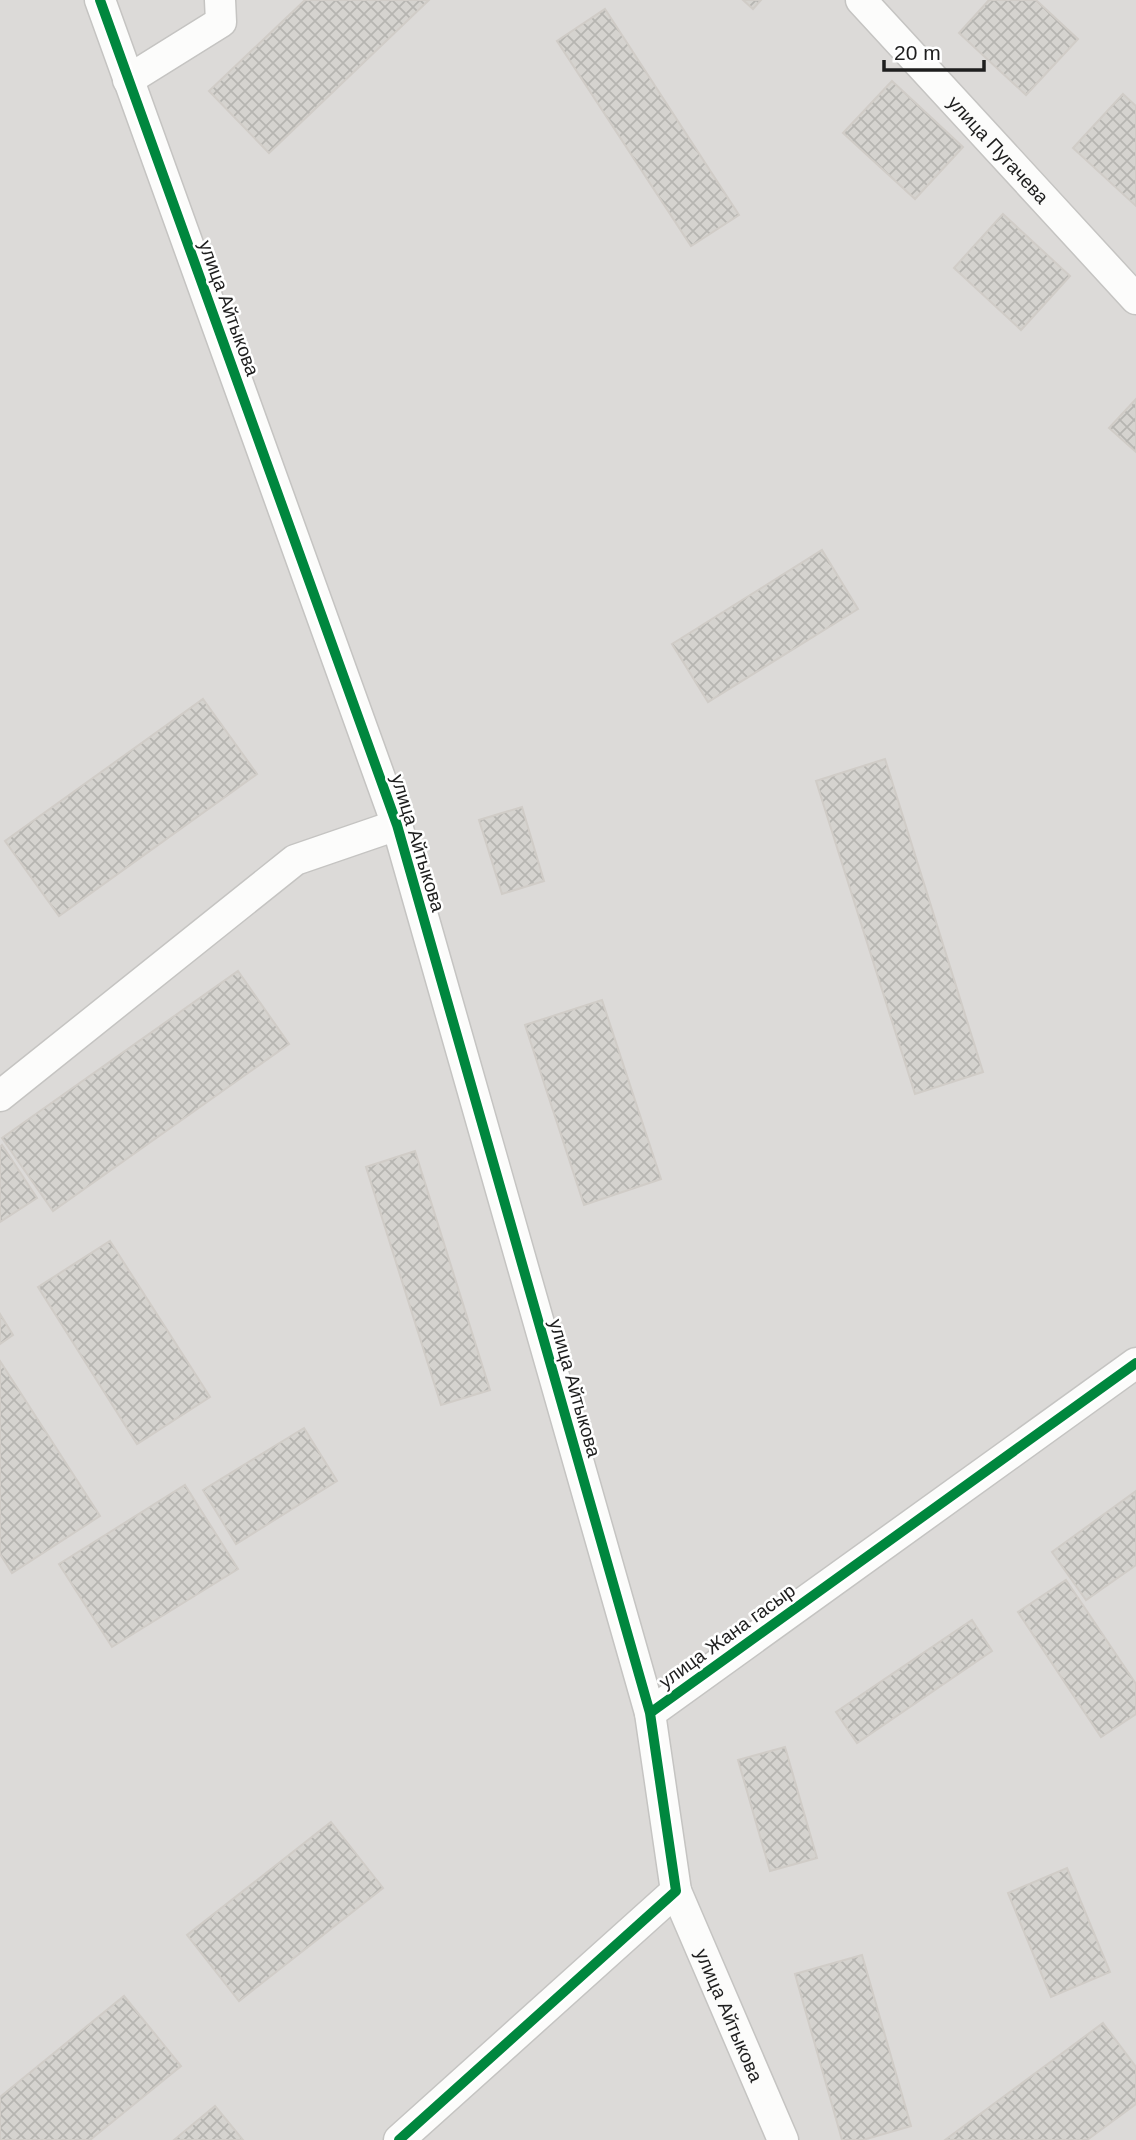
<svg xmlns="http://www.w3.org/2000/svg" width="1136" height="2140" font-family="Arial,sans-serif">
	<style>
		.residential { fill: #dcdad8 }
		.building { fill: url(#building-cross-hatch); stroke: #d0ccc7; stroke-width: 2 }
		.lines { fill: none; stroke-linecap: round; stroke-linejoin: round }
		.minor-casing { stroke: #c5c4c2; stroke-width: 33 }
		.minor { stroke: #fcfcfb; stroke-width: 30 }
		.cycleway-casing { stroke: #fff; stroke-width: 15 }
		.cycleway { stroke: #00873e; stroke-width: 10 }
		.labels { text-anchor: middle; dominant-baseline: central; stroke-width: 5; stroke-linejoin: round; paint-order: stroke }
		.street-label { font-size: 19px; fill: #1e1e1e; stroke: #fff }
	</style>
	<defs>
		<pattern id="building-cross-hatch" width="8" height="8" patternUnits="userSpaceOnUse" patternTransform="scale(1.75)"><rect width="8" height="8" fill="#d5d3cf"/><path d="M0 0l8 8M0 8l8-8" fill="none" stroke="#b6b5b1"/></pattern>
	</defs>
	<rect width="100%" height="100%" fill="#edebe6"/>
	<path class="residential" d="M0,0H1136V2140H0Z"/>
	<path class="building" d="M305,0H429L269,153L209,91Z
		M743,0H761L753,9Z
		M989,0H1036L1078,39L1026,95L959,33Z
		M605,9L739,215L691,246L557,41Z
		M892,81L963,147L915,199L843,133Z
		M1123,94L1136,106V206L1073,148Z
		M1003,214L1070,276L1021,330L954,268Z
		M1136,399V452L1109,428Z
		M822,550L858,609L708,702L672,644Z
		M203,699L257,774L59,916L5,841Z
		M885,759L983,1072L915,1094L816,781Z
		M522,807L544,881L502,894L479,820Z
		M238,971L289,1044L53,1211L2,1138Z
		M602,1000L661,1179L584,1205L525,1025Z
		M2,1145L37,1198L0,1222V1147Z
		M415,1151L490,1390L441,1405L366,1167Z
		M110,1241L210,1397L137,1444L38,1287Z
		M0,1314L13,1335L0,1344Z
		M0,1361L100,1516L12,1573L0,1554Z
		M304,1428L337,1481L236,1544L203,1490Z
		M185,1485L238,1569L112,1647L59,1564Z
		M1136,1491V1565L1086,1600L1052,1552Z
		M1066,1580L1136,1684V1714L1101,1737L1018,1612Z
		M972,1620L992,1651L857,1743L836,1712Z
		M785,1747L817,1858L770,1871L738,1760Z
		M331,1822L383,1888L239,2001L187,1935Z
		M1067,1868L1110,1972L1051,1997L1008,1893Z
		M862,1955L911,2126L863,2140H842L795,1974Z
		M124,1996L181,2066L90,2140H0V2097Z
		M1103,2023L1136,2067V2104L1087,2140H945Z
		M215,2106L243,2140H174Z"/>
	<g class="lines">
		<defs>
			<g id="minor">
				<path d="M100,0L397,825L650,1713"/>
				<path id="s1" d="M861,0L1136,299"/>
				<path d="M128,80L221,22L220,0"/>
				<path d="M0,1096L295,860L397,825"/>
				<path id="s2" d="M676,1891L783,2140"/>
				<path d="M399,2140L676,1891L650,1713L1136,1363"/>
			</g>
		</defs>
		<use href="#minor" class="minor-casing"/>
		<use href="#minor" class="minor"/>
		<defs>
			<path id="cycleway" d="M100,0L397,825L650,1713
				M399,2140L676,1891L650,1713L1136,1363"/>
		</defs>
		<use href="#cycleway" class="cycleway-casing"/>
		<use href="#cycleway" class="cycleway"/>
	</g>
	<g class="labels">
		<g class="street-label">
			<text stroke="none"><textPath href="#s1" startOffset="203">улица Пугачева</textPath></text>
			<text transform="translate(229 308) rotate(70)">улица Айтыкова</text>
			<text transform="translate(418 843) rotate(73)">улица Айтыкова</text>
			<text transform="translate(575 1388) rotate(74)">улица Айтыкова</text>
			<text transform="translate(727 1636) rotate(-36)">улица Жана гасыр</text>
			<text stroke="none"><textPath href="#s2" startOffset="135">улица Айтыкова</textPath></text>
		</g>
	</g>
	<path d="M884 60v10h100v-10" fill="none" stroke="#1e1e1e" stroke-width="3.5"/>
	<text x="894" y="60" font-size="21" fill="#1e1e1e" stroke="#ffffff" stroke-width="5" paint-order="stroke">20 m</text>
</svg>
